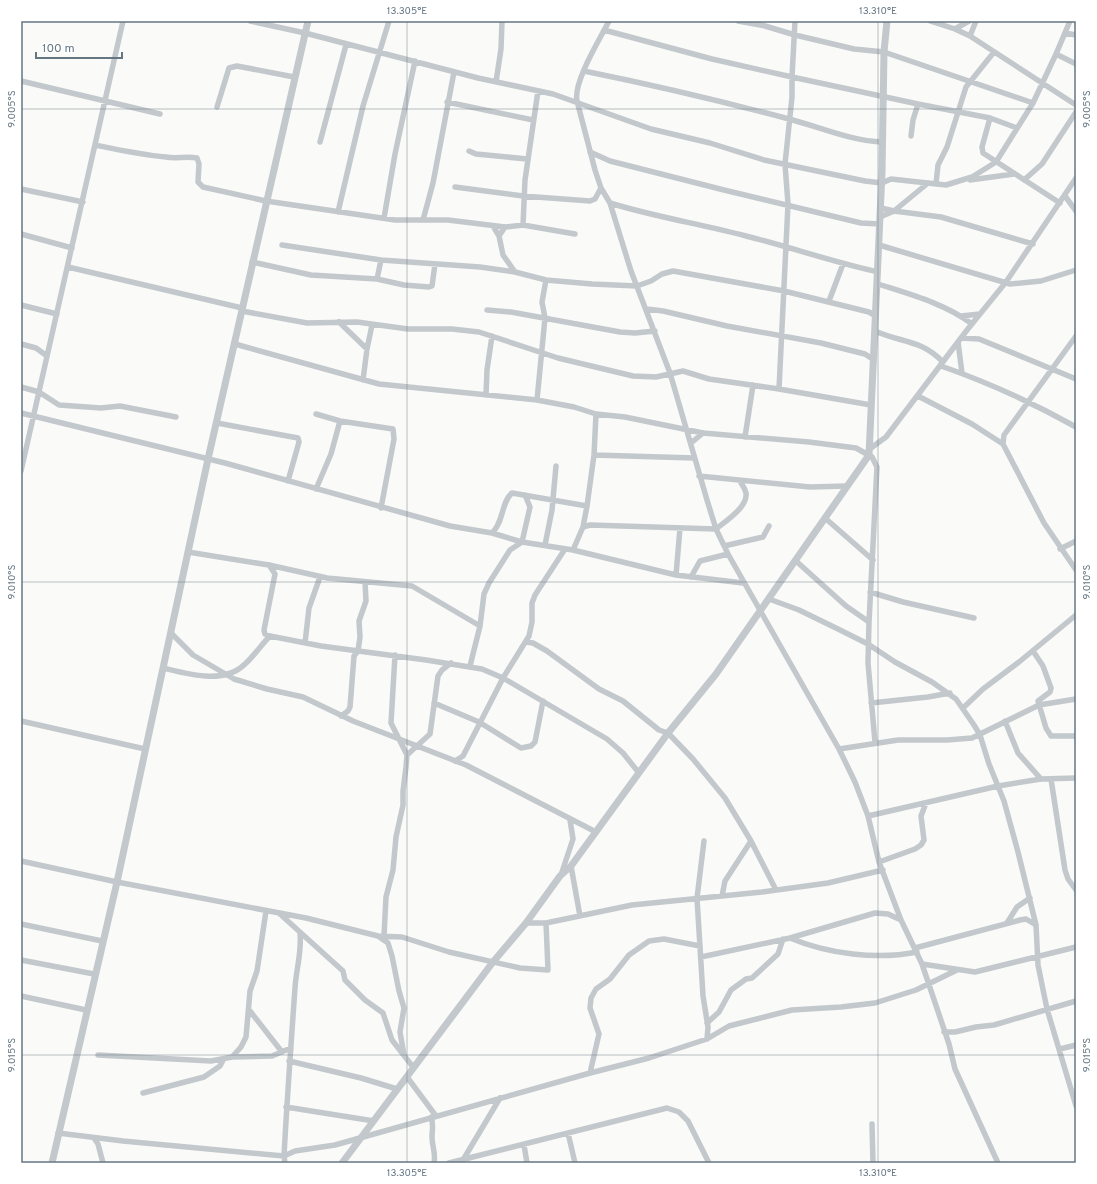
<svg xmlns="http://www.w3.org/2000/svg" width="1097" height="1184" font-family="Overpass,sans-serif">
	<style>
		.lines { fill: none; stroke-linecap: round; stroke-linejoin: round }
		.minor { stroke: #c3c8cc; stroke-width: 5.5 }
		.tertiary { stroke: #c3c8cc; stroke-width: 7 }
		.ticks { fill: none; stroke: #657683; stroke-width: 1; stroke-opacity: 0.45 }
		.neatline { fill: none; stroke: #657683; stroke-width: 1.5 }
		.ticks-label { font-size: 10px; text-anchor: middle; fill: #657683 }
	</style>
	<rect width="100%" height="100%" fill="#fafaf8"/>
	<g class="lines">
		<path class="minor" d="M250,21L305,33L478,78L553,94L651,129L710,143L764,160L865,181L882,183L891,179L946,185L972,177L996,162L1033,103L1056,54L1070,21
			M609,21C600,39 573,82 577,101L595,170L601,188L610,203L631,271L670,373L707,500L716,529L728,554L839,749L855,782L868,816L879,862L901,920L922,964L949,1044L955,1069L998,1163
			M738,21L765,26L795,35L854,49L884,52L1033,103
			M795,21L792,77L918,104
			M930,21L955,29L970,36L1076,105
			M955,29L969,21
			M604,30L712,59L792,77V97L785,164L788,204L779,389
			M1065,33L1076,35
			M970,36L976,21
			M1056,54L1076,64
			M584,71C653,85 721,101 789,119C820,127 851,141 883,142
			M21,81L160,114
			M496,82L501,49L502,21
			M447,102L533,120
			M217,107L229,68L237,66L294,77
			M990,118L982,147L983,153L1060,203
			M911,136L913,120L918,104L990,118L1017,128
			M320,142L346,45
			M95,145C119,150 142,155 166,157C176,159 186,156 197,158L199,164L198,182L203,187L266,201L395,220H448L505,227L523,225L575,234
			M469,151L476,154L527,159
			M590,152L610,161L724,190L861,223L880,224
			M970,180L1014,174
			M1024,180L1042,164L1076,112
			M936,184L938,165L947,147L966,87L994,52
			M455,187L523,196L590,201L595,199L601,188
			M21,189L83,202
			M1065,196L1076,211
			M610,203C655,217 701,224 746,236C790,247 833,262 878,272
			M881,208L894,211L941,217L1033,244
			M338,212L363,106L389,21
			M880,217L894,211L928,183
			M384,218L395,154L415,61
			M423,220L433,183L454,72
			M523,225L525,180L538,91
			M493,226L499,236L505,227
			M21,234L72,248
			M499,236L503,255L515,272
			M282,245L381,260L480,267L515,272L546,280L592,284L637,286L651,281L662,274L673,271L784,291L869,312L876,316
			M879,245L1010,284L1041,281L1076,270
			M252,262L311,275L377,279L404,285L429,287L432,286L435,264
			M68,267L242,308
			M377,279L381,260
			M878,284C909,294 946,304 972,324
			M829,301L843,264
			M21,305L57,314
			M647,309L663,311L727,326L821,343L865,354L874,360
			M487,310L511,312L620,332L635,333L655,331
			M242,311L307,323L357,322L408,329H452L479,332L558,358L633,376L656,377L683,371L709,379L779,389L871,405
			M961,316L980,314
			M339,322L367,349
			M875,331C902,343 920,339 943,362
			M961,338L979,339L1076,379
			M958,342L962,373
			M21,344L36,348L47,356
			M235,344L379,384L537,400L574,407L596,414L625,417L703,433L809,442L856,448L872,457L877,467L869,622L868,663L875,742
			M941,366C987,382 1033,403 1076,427
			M363,380L367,349L372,325
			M21,387L39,392L59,405L101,408L120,406L176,417
			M486,395L487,370L492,336
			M918,396L972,424L1003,444L1044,523L1076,570
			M537,400L545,318L542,302L546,280
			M21,413L225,463L450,526L492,533L522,542L573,550L676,575L743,583
			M316,414L340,421L393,429L394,439L381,508
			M217,423L298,438L299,442L288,481
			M745,437L753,385
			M691,443L703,433
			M1003,444L1004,435L1076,336
			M871,448L886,437L967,330L1006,282L1076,178
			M594,455L694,458
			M21,471L123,21
			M699,476L810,487L847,486
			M316,489L331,454L340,421
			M825,518L873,560
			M583,527L590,525L716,529C726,521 748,507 746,493C745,488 742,485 740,481
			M492,533C504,522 501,502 512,493L587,506
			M545,545L552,510L556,466
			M724,546L763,537L769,526
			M1060,549L1076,541
			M573,550L583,527L587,506L594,455L596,414
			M188,552L269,565L327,578L412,586L480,626
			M796,561L846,606L869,622
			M269,565L275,574L264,630L265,634L270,636L321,646L426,660L482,669L503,678L607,739L623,753L639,773
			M676,575L680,528
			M691,577L700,561L728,554
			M870,592L903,602L974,618
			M769,599L799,610L838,629L868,644L895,662L932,682L956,699L974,725L980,735L989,764L1004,801L1018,852L1036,925L1038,965L1047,1009L1076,1106
			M171,633L193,655L234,679L267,689L303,697L353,721L466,765L596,832
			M526,642L533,643L547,651L599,689L623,701L659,730L668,733L693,759L725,798L751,841L776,890
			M305,643L309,608L320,577
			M1033,651L1043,666L1051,688L1050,692L1038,701L1046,728L1051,736H1076
			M470,666L480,626L484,594L489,583L510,550L522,542L530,507L525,495
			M163,668C188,674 224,685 245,664C254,656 261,645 270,636
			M434,703L479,722L521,748L531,746L535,742L543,701
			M871,703L928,697L950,693
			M963,708L983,689L1019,662L1076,615
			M341,716L348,711L350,707L354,656L358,651L360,637L359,621L366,601L365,582
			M21,721L145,749
			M1005,721L1018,753L1041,779
			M839,749L898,740H947L972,738L1039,705L1076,699
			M407,755L430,734L438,676L442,670L451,663
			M455,761L463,756L503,678L529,636L532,622V603L535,595L565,549
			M1051,779L1065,870L1068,879L1076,890
			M868,816L998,786L1041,779L1076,778
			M704,841L697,898L703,996L708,1027L707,1039
			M21,861L117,882L306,918L378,936L402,937L449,952L520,968L548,970L546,923
			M879,862L915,849L921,845L924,840L921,816L926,803
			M571,866L580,916
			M561,875L573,839L570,820
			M722,896L725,881L751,841
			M280,914L343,971L345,980L365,1000L383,1013L392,1040L413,1067
			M526,923H546L632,905L762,892L828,883L883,870
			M1007,923L1017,907L1030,898
			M21,924L102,941
			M378,936L388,943L392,956L399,991L404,1008L400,1032L404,1055
			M384,936L386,897L393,870L396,837L403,805V791L406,767L407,755L391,723L395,655
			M790,938C828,954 877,960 917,952
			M915,948L1020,920L1026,919L1036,925
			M701,957L790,938L875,913L888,914L901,920
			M21,960L94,974
			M922,964L975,972L1076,947
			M21,996L86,1010
			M250,1011L282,1052
			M707,1023L719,1012L731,990L746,979L752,978L778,954L783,939
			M944,1032H955L976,1027L994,1025L1076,1001
			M1060,1049L1076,1045
			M98,1055L211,1061L232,1057L272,1056L291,1048
			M232,1057L241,1047L246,1037L250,991L257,971L266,911
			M289,1061L361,1078L397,1089
			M590,1073L599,1034L590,1008L591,998L596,989L610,979L629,955L649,941L664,939L700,946
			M407,1077L436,1116
			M143,1093L204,1077L220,1066L223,1060
			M286,1107L374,1121
			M431,1117C434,1125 432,1129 432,1137C432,1146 436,1153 434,1163
			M872,1124L873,1163
			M58,1133L123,1141L284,1156L295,1151L335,1145L590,1073L649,1058L707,1039L729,1026L792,1010L841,1007L875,1003L916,990L957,970
			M568,1133L575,1163
			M94,1138L98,1144L103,1163
			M524,1145L527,1163
			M463,1160L500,1098
			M285,1163L284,1156C287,1100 291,1044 295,988C296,970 302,952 300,933
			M449,1163L667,1108L679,1112L688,1121L709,1163"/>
		<path class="tertiary" d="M52,1163L117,882L208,459L308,21
			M342,1163L493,962L526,923L560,876L571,866L668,733L716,674L869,455L882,172L884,52L887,21"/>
	</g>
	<path class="ticks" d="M407,21V1163M878,21V1163M21,109H1076M21,582H1076M21,1055H1076"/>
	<rect width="1097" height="1184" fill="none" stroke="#ffffff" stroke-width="44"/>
	<path d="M36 52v6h86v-6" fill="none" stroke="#657683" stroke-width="2"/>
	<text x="42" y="52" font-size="12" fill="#657683" stroke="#ffffff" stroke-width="3" paint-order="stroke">100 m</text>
	<rect x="22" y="22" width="1053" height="1140" class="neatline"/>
	<g class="ticks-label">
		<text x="407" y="14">13.305°E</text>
		<text x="878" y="14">13.310°E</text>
		<text transform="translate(11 109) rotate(-90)" y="4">9.005°S</text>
		<text transform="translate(1086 109) rotate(-90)" y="4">9.005°S</text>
		<text transform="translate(11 582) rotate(-90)" y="4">9.010°S</text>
		<text transform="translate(1086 582) rotate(-90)" y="4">9.010°S</text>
		<text transform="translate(11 1055) rotate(-90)" y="4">9.015°S</text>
		<text transform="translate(1086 1055) rotate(-90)" y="4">9.015°S</text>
		<text x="407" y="1176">13.305°E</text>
		<text x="878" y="1176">13.310°E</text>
	</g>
</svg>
